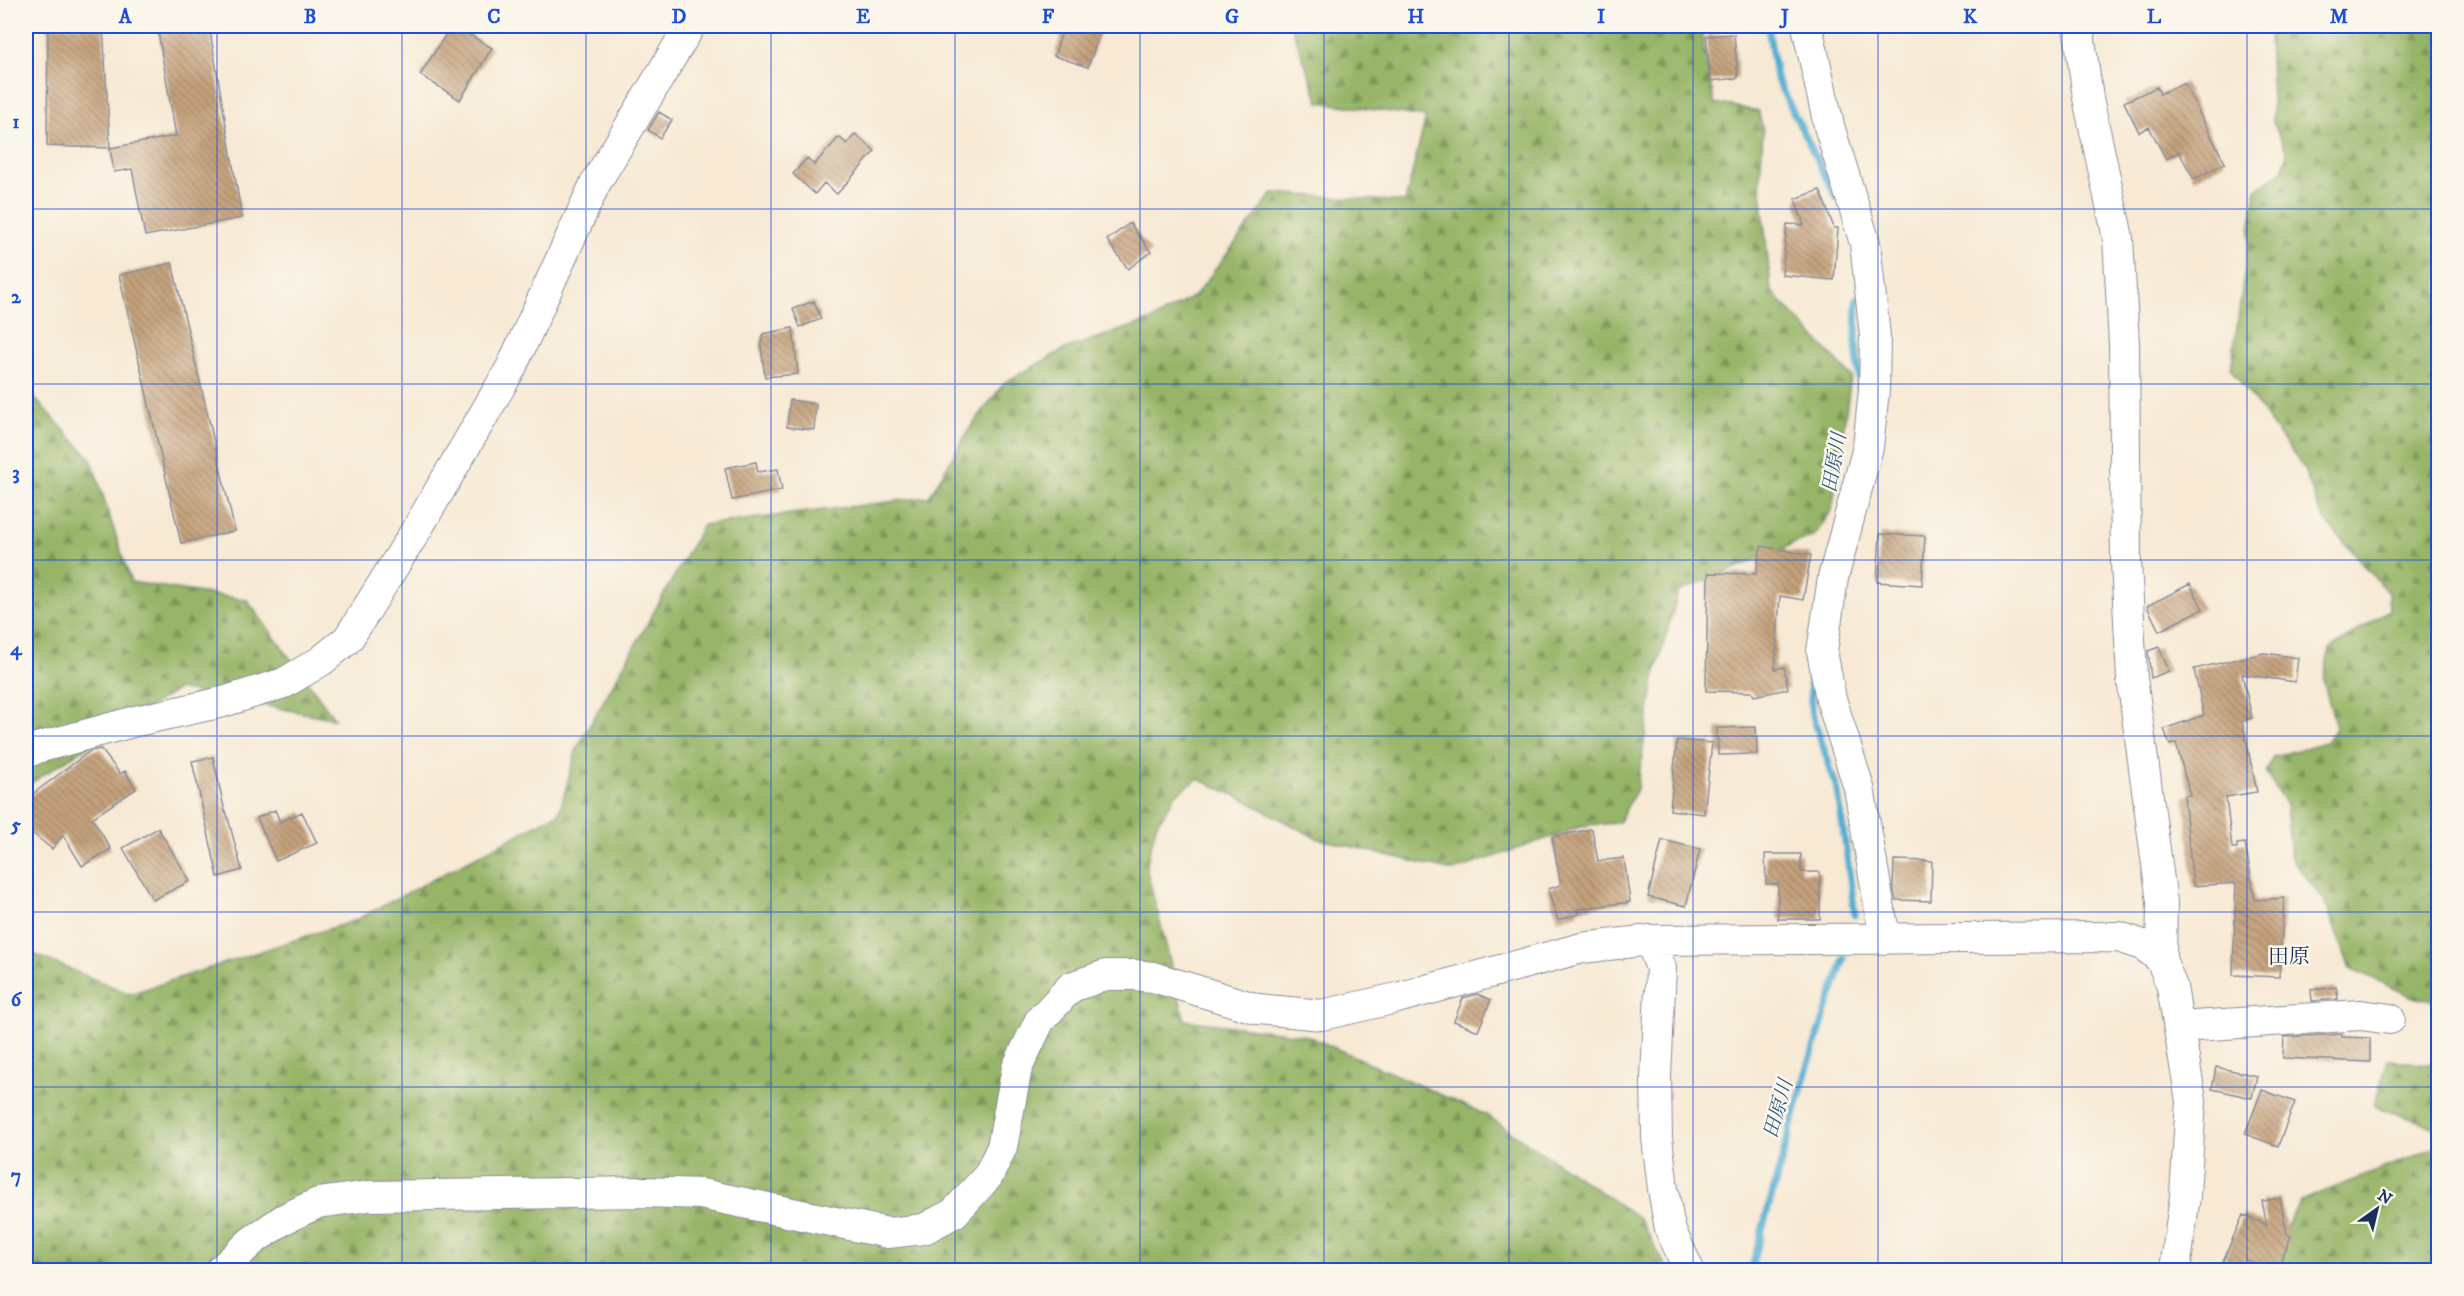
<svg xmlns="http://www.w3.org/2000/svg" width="2464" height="1296" font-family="'IM FELL DW Pica','Noto Serif JP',serif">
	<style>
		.forest { fill: url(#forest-firs); stroke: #597263; stroke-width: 1.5 }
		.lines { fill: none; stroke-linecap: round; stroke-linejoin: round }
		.stream { stroke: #53aed1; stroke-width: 7 }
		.building { fill: url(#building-back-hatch) }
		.minor-casing { stroke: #898c99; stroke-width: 32 }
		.minor { stroke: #fff; stroke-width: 30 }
		.grid { fill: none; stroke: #1d4ed8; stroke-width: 1.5; stroke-opacity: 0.55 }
		.labels { text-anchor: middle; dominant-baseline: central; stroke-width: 5; stroke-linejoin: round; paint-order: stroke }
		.water-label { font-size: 20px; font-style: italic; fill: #2f5b86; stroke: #fbf7ec }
		.quarter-label { font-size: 21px; fill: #1b2f5e; stroke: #fbf7ec }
		.neatline { fill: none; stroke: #1d4ed8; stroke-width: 2 }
		.grid-label { font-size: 20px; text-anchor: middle; font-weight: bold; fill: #1d4ed8 }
	</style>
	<defs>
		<pattern id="forest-firs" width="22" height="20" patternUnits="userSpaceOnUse" patternTransform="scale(1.5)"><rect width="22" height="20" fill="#97b568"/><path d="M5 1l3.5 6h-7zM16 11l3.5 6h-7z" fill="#7a9459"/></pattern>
		<pattern id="building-back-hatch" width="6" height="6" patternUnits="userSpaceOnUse" patternTransform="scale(1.5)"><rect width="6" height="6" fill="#c4a17c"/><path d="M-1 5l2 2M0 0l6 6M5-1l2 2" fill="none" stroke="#9e8469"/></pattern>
	</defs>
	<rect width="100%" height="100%" fill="#fbf7ec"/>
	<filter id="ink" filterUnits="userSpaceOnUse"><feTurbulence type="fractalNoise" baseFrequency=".0167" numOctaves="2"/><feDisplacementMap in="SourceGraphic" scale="12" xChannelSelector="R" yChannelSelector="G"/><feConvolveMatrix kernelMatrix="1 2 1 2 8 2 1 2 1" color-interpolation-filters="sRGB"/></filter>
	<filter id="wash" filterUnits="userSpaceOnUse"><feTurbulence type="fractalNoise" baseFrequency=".008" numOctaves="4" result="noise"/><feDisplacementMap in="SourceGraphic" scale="24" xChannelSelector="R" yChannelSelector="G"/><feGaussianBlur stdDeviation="1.35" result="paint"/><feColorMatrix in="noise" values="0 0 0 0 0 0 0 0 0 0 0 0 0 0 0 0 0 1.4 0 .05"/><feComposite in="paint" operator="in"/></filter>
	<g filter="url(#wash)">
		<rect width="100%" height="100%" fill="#f7e9d4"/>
		<path class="forest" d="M1291,26H1700L1714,103L1758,111L1763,130L1760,181L1771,291L1851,376L1832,510L1815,535L1678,592L1654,679L1637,789L1618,823L1586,825L1453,871L1316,838L1243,799L1198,779L1176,794L1156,826L1146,867L1185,1020L1308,1036L1486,1115L1639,1218L1668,1270H26V951L130,994L356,920L559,813L577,748L703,525L929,497L970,428L1005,382L1067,348L1152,320L1196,295L1273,193L1405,202L1426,117L1319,102Z
			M2272,26H2438V1002L2413,997L2350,968L2324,900L2291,858L2286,805L2266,772L2273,757L2326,742L2336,727L2323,680L2330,649L2389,610L2388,593L2321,515L2303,467L2231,369L2256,190L2283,170L2287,153L2273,122L2269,37Z
			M26,389L91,459L131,582L247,600L335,719L178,689L26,786Z
			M2388,1060L2438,1065V1128L2374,1106Z
			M2438,1137V1270H2263L2300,1201L2435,1148Z"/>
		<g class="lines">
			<path class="stream" d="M1768,26L1776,78L1836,197
				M1857,298L1856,343L1860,389
				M1810,664L1811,710L1838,792L1855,915
				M1751,1270L1807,1069L1844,958"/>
		</g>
		<g id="blocks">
			<path class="building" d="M48,26H103L110,148L47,146Z
				M157,26H209L242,218L145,236L132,169L114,172L110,148L176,136Z
				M451,26H455L492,48L460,100L420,75Z
				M1064,26H1102L1088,67L1054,56Z
				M1734,34L1738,78L1710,81L1706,36Z
				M2184,83L2225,163L2194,179L2179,152L2166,159L2149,127L2139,132L2124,102L2157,87L2160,94Z
				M659,112L672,120L660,138L648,130Z
				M855,134L875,151L837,194L824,183L815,194L793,174L807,158L814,165L839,137L847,144Z
				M1820,190L1834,228H1838L1834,280L1782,275L1787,224L1804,225L1795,199Z
				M1130,223L1151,252L1128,269L1107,240Z
				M172,263L235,531L181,543L119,275Z
				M814,301L821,319L800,327L793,309Z
				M793,328L798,374L765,377L761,346L763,334Z
				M790,400L816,404L814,430L787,427Z
				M756,462L758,472L778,469L782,490L732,500L725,468Z
				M1880,534L1925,536L1922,585L1877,582Z
				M1761,546L1811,555L1803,600L1780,596L1775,669L1784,667L1788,689L1754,696L1752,692L1706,691L1708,573L1756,574Z
				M2190,584L2203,609L2159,631L2147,606Z
				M2159,647L2169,671L2151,678L2148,651Z
				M2264,653L2298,658L2295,682L2242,674L2252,718L2242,721L2257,792L2226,797L2232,848H2237V844L2245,843L2255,900L2284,898L2279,977L2233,975L2236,883L2193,886L2184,796L2190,795L2176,743L2170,745L2164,729L2204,715L2194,669Z
				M1756,727L1757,754L1718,755L1717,728Z
				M1677,740L1712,743L1704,814L1670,810Z
				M101,749L120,774L125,771L136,789L92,818L111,849L82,866L63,835L52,849L26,828V799L90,751Z
				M213,757L225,812L226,811L242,870L218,877L192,761Z
				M275,810L280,822L302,812L317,843L276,861L257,818Z
				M158,828L190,881L153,900L123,848Z
				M1592,829L1598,861L1624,858L1630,902L1577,909L1579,914L1558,920L1548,889L1561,885L1552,837Z
				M1662,840L1700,849L1686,906L1648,897Z
				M1765,854H1801V872H1820V919H1778V884H1766Z
				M1894,860L1932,861L1931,901L1896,900L1893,887Z
				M2336,987L2338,999L2312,1001L2311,990Z
				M1477,994L1491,1000L1478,1031L1454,1021L1463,998Z
				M2342,1034V1037L2370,1038V1062L2283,1058L2284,1037Z
				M2216,1067L2257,1076L2252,1098L2212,1089Z
				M2262,1090L2295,1102L2278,1146L2245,1134Z
				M2280,1198L2287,1234L2291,1236L2277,1270L2247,1260L2243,1270H2219L2243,1215L2267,1225L2262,1201Z"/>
		</g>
	</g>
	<g filter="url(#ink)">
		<use href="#blocks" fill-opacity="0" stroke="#898c99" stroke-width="1.5"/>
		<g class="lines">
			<defs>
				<path id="minor" d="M1807,26L1829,126L1865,243L1875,336L1874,390L1868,447L1833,578L1822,651L1831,699L1859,788L1885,939
					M2078,26L2088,98L2118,238L2124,344L2126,562L2132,678L2162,902L2161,959L2172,987L2191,1101L2185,1196L2175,1270
					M26,753L37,748L136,721L223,702L284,683L321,661L348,639L417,529L511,368L595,184L690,26
					M1650,940L1661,968L1656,1078L1657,1138L1663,1189L1670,1229L1689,1270
					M2179,1027L2361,1015L2390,1019
					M221,1270L252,1241L284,1219L318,1203L369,1196L644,1192L701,1194L888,1233L924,1229L954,1213L988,1176L1002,1147L1017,1068L1040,1020L1071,987L1106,975H1134L1153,977L1258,1009L1322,1015L1397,998L1582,948L1650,940L2119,937L2143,945L2161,959"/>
			</defs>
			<use href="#minor" class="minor-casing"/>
			<use href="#minor" class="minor"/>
		</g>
	</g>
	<path class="grid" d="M217,26V1270M402,26V1270M586,26V1270M771,26V1270M955,26V1270M1140,26V1270M1324,26V1270M1509,26V1270M1693,26V1270M1878,26V1270M2062,26V1270M2247,26V1270M26,209H2438M26,384H2438M26,560H2438M26,736H2438M26,912H2438M26,1087H2438"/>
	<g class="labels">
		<g class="water-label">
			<text transform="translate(1835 463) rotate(-80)">田原川</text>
			<text transform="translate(1779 1109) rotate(-74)">田原川</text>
		</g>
		<g class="quarter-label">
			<text x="2289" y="957">田原</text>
		</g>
	</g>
	<rect width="2464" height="1296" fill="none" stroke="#fbf7ec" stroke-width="66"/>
	<g transform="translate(2377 1209) rotate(34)" stroke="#fbf7ec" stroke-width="4.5" paint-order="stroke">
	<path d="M0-4.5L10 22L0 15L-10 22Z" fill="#1b2f5e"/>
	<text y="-9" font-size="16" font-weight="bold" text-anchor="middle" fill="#1b2f5e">N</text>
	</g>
	<rect x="33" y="33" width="2398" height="1230" class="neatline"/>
	<g class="grid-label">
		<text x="125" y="23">A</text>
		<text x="310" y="23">B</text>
		<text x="494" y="23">C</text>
		<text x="679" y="23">D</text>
		<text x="863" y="23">E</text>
		<text x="1048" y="23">F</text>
		<text x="1232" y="23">G</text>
		<text x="1416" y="23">H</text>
		<text x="1601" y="23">I</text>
		<text x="1785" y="23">J</text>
		<text x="1970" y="23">K</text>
		<text x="2154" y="23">L</text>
		<text x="2339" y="23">M</text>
		<text x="16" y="128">1</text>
		<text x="16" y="303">2</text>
		<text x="16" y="479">3</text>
		<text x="16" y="655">4</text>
		<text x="16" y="831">5</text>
		<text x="16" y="1006">6</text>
		<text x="16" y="1182">7</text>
	</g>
</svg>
